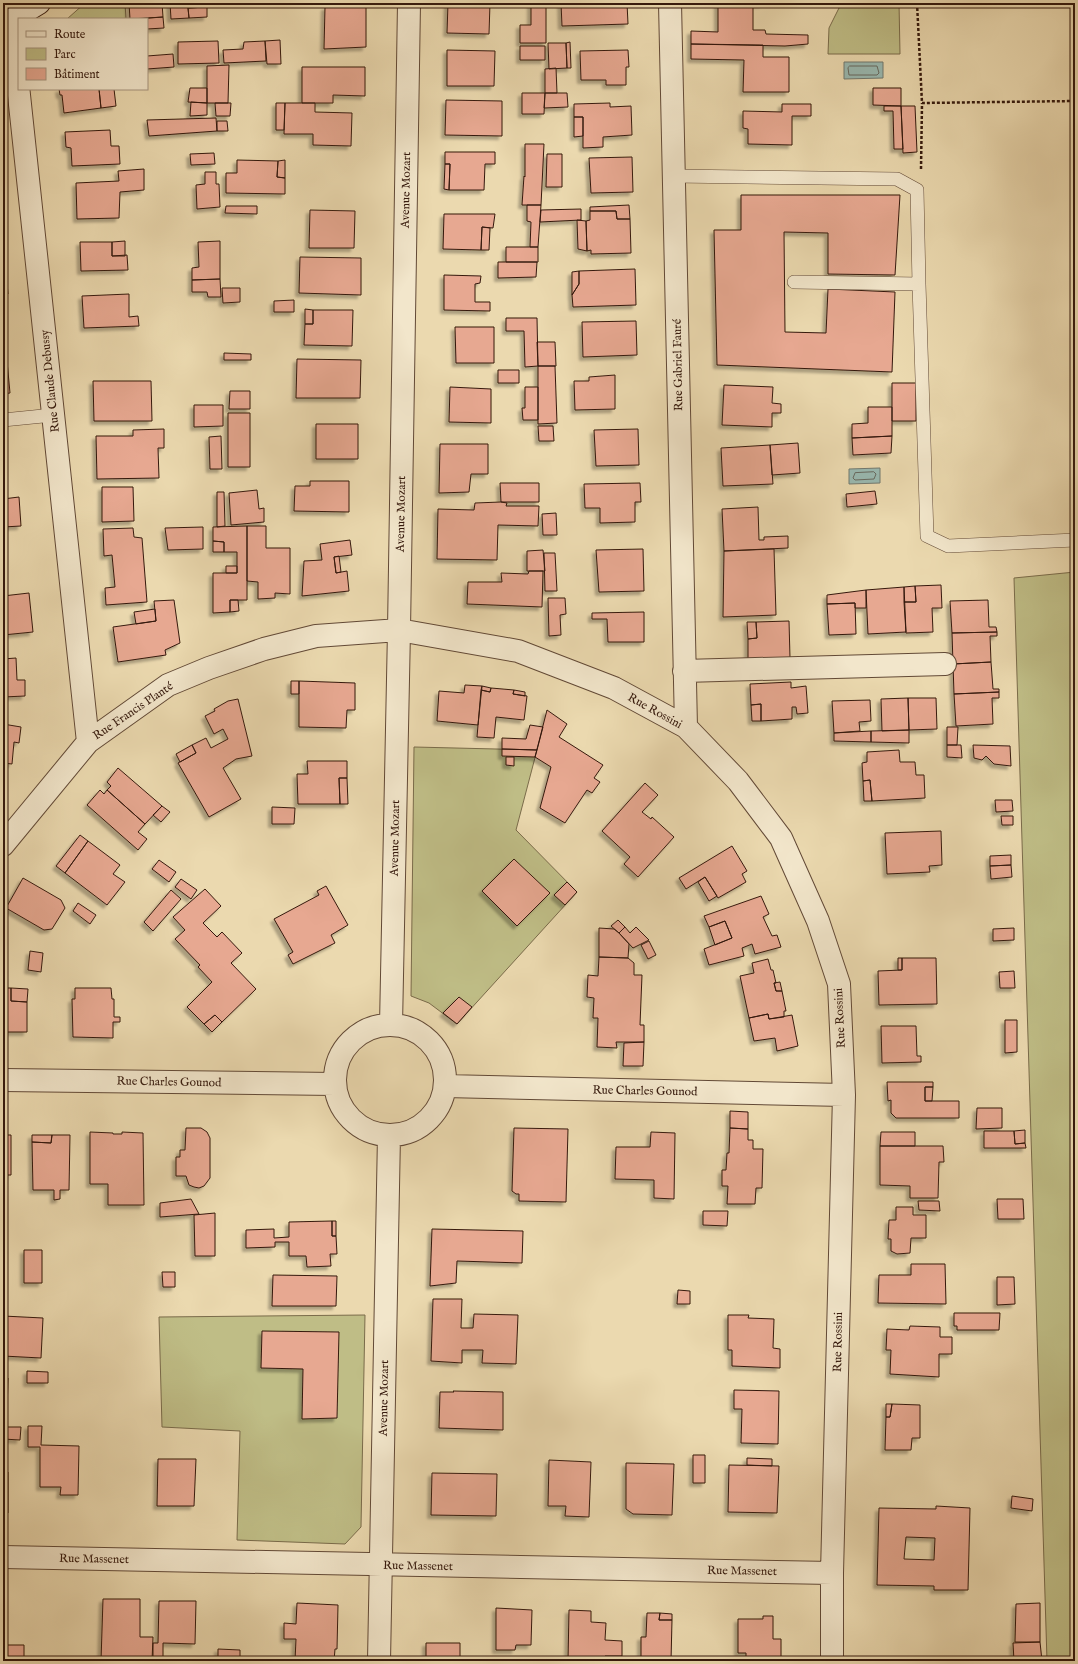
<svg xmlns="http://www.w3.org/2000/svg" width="1078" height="1664" font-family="'IM FELL English',serif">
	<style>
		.green { fill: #bfbd86; stroke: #7a6b4a }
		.water { fill: #99b9b1; stroke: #71796f }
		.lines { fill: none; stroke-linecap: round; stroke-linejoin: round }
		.shore { stroke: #67695f; stroke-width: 1 }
		.building { fill: #e7a891; stroke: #35190d; fill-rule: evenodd; filter: url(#shadow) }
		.lane-casing { stroke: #624936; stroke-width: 14 }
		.street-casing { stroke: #624936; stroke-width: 24 }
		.secondary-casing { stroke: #35190d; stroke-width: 24 }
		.path { stroke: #35190d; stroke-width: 2.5; stroke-dasharray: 3 2; stroke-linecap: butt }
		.lane { stroke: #f2e6cb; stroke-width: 13 }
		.street { stroke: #f2e6cb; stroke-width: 22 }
		.secondary { stroke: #f2e6cb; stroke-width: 22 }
		.labels { text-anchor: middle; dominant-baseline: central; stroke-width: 3; stroke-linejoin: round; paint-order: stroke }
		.street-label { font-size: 12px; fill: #35190d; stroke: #f2e6cb }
	</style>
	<defs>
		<filter id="shadow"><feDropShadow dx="-3.5" dy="3.5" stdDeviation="1" flood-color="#0004"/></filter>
	</defs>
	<rect width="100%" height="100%" fill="#ebd9af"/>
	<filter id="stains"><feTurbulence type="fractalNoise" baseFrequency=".005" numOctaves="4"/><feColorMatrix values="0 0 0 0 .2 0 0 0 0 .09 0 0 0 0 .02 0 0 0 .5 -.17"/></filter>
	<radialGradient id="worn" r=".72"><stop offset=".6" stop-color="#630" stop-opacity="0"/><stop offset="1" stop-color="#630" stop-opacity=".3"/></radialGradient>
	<path class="green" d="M85,3H125L126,19H67Z
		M834,3H899L900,54H828L829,28L839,8Z
		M1075,572V1661H1047L1014,578Z
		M414,747L537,750L516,830L577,892L457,1024L429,1003L411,996Z
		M365,1315L361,1527L345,1544L237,1540L240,1431L162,1427L159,1317Z"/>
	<path class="water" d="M844,62H883V78L844,79Z
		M880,468V483L849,484V469Z"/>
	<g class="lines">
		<path class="shore" d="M850,66H877L879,73L877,75H849L848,68Z
			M874,472L876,474L874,479L855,480L853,478L855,473Z"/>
	</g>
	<path class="building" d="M129,3H162L163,17L130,19Z
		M170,3H206L207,7L188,8L189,18L171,19Z
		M448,3H490L489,34L447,33Z
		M531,3H546V43H520V25H531Z
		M561,3H627L628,24L562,26Z
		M718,3H763V4H753V30H765L766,34L808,35V44L785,46L691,44V31L718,32Z
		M366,5V47L324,49L325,7Z
		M207,7V17L189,18L188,8Z
		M163,17L164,28L147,29V19H136Z
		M280,40L281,64H267L265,41Z
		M218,41L219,63L178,64V42Z
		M265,41L266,61L224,63L223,50L243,49L244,42Z
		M570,42L571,68H567L566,43Z
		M548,43H566L567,68L549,69Z
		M691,44L763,45V57H789V92H743L744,60L691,59Z
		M520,46H545V60H520Z
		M447,50L495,51L494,86H447Z
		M628,50L629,67H626V85H606V80H581L580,51Z
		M173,54L174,67L147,69V56Z
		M229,65L228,103H207V66Z
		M302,67H365V96L333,95V103H302Z
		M556,68L557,93H545V69Z
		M190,88H207V103L188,102Z
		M873,88H901V106L873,105Z
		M59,89H99L101,108L64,113L62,95H60Z
		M99,89H114L116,106L101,108Z
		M522,93H545L544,114H522Z
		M545,93H567L568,107L544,108Z
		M446,100L502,101V136L445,135Z
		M191,102L207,103V115L190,116Z
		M215,103H231L230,116H216Z
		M276,103H285L284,130H276Z
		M285,103H315V112L352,113L351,146L313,145V134H284Z
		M610,103V107L631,106L632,135L603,137V147L583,148V117H574V104Z
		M782,104H811V116H792V145L748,144V129L743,128V111L782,112Z
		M884,106H901L903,149H894L893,111H884Z
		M901,106H915L917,152L903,153Z
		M574,117H583V136L574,137Z
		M216,118L217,131L149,136L147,120Z
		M217,121H227L228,131H217Z
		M110,130L111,146H119L120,164L72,166L71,148L66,147L65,132Z
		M525,144H544L541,205H522L524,176L525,177Z
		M445,152H495V164H485L484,190H449L450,164H445Z
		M214,153L215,164L191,165L190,154Z
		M547,154H562V187H546Z
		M632,157L633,192L591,193L589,158Z
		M237,160L278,161L277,177L285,178V194L226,193V173H237Z
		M285,160V178L277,177L278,161Z
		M445,164H450L449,190L444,189Z
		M144,169V190L120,192L119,218L77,219L76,183L119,181L118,171Z
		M205,172H216V184H219L220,207L197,209L196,185L205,184Z
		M741,195H900L895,275L828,274V233L784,232L785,332L826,333L828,289L895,292L892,372L717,365L714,230H741Z
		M527,205H541L538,247H530L531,222L527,221Z
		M629,205L630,219H617L616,211H590V207Z
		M226,206H257V214L225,213Z
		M581,209V220L540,222L541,210Z
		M310,210L355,211L354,248H309Z
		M590,211H616L617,219H630L631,253L591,254V250L587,251L586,221L590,220Z
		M444,214H495L493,228L482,227L481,250L443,249Z
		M577,220L586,221L587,251L578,249Z
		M482,227L490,228L489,250H481Z
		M3,239L8,294L3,295Z
		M125,241V256H112V242Z
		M220,241V279L192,280V268L199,267L198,242Z
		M80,242H112V256L127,255L128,270L81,271Z
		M506,247H538V262H506Z
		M300,257L361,258V295L299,293Z
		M498,262H537L536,277L498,278Z
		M635,269L636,305L573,307L572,295L579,284V271Z
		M579,271V284L572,295V272Z
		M444,275L481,276L480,283L475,284V302H490V311L444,310Z
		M220,279L221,297H208L207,292H192V280Z
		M222,288H240V302L223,303Z
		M129,294V317L138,316L139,326L84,328L82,296Z
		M294,300V312H274V301Z
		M305,309L313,310V324H305Z
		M313,310H353L352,346L304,345L305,324H313Z
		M506,318H537L538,366L525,367L524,331H506Z
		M636,321L637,355L583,357L582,322Z
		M455,327H494V363H456Z
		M537,342H555L556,366H538Z
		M224,353L251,354V360H224Z
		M297,359L361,360L360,398H296Z
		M3,361H7L10,393L3,394Z
		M538,366H555L557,423L538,424Z
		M498,370H519V383H498Z
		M615,375V409L575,410L574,381H589V377Z
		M93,381H151L152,421H94Z
		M892,383H916V421H892Z
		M724,385L773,387L772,403L781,404V413H772V427L722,425Z
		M450,387L491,389V423L449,422Z
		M525,387H538V420H523L522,408H525Z
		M230,391H250V409H229Z
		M194,405H223V426L194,427Z
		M868,407H892V436L852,438V424L868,423Z
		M228,413H250V467H228Z
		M316,424H358V459H316Z
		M538,426H553L554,441H539Z
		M164,429V448H158L159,478L97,479L96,436H133V430Z
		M638,429L639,465L596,466L594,430Z
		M221,436L222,469H210L209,437Z
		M892,436L891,453L853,455L852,438Z
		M798,443L800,473L772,475L770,445Z
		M440,444H488V474H471L469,492L439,493Z
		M770,445L773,484L723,486L721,448Z
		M310,481H349V512L294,511L295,486H310Z
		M500,483H539V502H501Z
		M640,483L641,502H635V522L600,523V508H585L584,484Z
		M102,487H133L134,521L102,522Z
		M257,490L259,509L264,508V522L231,525L229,493Z
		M875,491L877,504L847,507L846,494Z
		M217,492H224L225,526L217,527Z
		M19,497L21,526L3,527V499Z
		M501,502L507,503L506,506H539L538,526L498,525L497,560L437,559L438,509L474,510L475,503Z
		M758,507L759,540H764V537L788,536V548L724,551L722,509Z
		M556,513L557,535H543L542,514Z
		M247,526H266V548H290V594L275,593V598L258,599V582L247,581Z
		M247,526V600H230V612L213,613V573H237V552H224V542L213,541V527Z
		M203,527V549L168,550L165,528Z
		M133,528L134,537L142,538L147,602L106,605L105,588L115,587L112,555L104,556L103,529Z
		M350,540L352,555L334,557L336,573L347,571L349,591L302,596L304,561L322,560L320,544Z
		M213,541L224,542V552H213Z
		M643,549L644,591L599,592L596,550Z
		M774,549L776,615L723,617L724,551Z
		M543,550L545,571H527V551Z
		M544,553H555L557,591H545Z
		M339,556L341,572L336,573L334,557Z
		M226,566H237V573H226Z
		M529,571H543L542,607L467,604L468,582H502L501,573L528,574Z
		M941,585L942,608H932L933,632L906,633L904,602H916L915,586Z
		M915,586L916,602H904V587Z
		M904,587L906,632L868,634L866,590Z
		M866,590V608H855V603L827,604V595Z
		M29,593L33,632L3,635V596Z
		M548,598H565L566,614L560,615L561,635L549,636Z
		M174,600L180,643L165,650L166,655L118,662L113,627L156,621L154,601Z
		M230,600H238L239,611L230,612Z
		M988,600L989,627H996L997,632L952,633L950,601Z
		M855,603L856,634L829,635L827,604Z
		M155,609L156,621L136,624L134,612Z
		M644,612V642H608L607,619H592V613Z
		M789,621L790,658L748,659V639L757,638L756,622Z
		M747,622H756L757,638L748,639Z
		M997,632V636H990L991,662L953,664L952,633Z
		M3,643H5L7,658L3,659Z
		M16,658L17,680H25V696L3,697V659Z
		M991,662L993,689H999V692L954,694L953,664Z
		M291,681H299V694H291Z
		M299,681L355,683V710H347L346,728L299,727Z
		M791,682V688L806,686L808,713L797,714L796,707H792V719L761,721V704L751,705L750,684Z
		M465,685L482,686L478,725L437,721L439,691L464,693Z
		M482,686L491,688L490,692L481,690Z
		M491,688L514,690L513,694L527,696L524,720L496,717L494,738L477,737L481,690L490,692Z
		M514,690L525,692V696L513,694Z
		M999,692V698H992L993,724L956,726L954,694Z
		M908,698H936L937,729L909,730Z
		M908,698L909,730L882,731L881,699Z
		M238,699L252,756L236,759L223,768L241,799L209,817L178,763L196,753L192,745L206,738L211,748L228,739L223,729L214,734L205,716L215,711L214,709L228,701Z
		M870,700L871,721L859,722L860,731L834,733L832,701Z
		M761,704V721H752L751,705Z
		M547,710L567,724L559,737L603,765L594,778L600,782L592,793L587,790L565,823L540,808L551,767L535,757Z
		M3,724L21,727L19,743L14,742L12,764L3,763Z
		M530,725L543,727L537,750L502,749V738L526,739Z
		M947,727H958L957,745H947Z
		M909,730V743L871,742V731Z
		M871,731V742L834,741V733Z
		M192,745L196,753L180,762L176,754Z
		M947,745H961L962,758L947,757Z
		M973,745L1010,746L1011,766L994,764L986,756L982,760L974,758Z
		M502,749L537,750L535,757L502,756Z
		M899,750L900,762H915L916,775H924L925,798L872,801L870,780L863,781L862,763L867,762V752Z
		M506,757H514V766L506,765Z
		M307,761H347V778H339L340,804H298L297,774H308Z
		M118,768L162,806L145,824L107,790L111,786L107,782Z
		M339,778H347L348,804H340Z
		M870,780L872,801H864L863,781Z
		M645,783L658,795L642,812L651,819L652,817L674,837L638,877L624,864L630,857L602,831Z
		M100,790L104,794L107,790L145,824L138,832L147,839L138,850L87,805Z
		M995,800H1012L1013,811L996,812Z
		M162,806L170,812L161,822L153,815Z
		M272,807L295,808L294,824H272Z
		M1001,816H1013V825H1002Z
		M941,831L942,865L929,866L930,872L887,874L885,833Z
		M80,835L88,841L65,873L56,866Z
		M88,841L120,865L113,874L125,882L107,905L65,873Z
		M732,846L747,871L742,874L746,882L718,898L705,877L686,889L679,878Z
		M1011,855V865L990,866V856Z
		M514,859L550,893L517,926L482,891Z
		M159,860L176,872L169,882L152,869Z
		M1011,865L1012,877L991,879L990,866Z
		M705,877L717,896L709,901L698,882Z
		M23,878L61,900L65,908L52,929L44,930L6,908Z
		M181,879L197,890L191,899L175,887Z
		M567,882L577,892L565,905L554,895Z
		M326,886L348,925L331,935L335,943L293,964L288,955L293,952L274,919L319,895L317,891Z
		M205,889L221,906L203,923L217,937L222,932L242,953L231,963L256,989L222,1022L215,1015L204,1024L187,1007L212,982L198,967L200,965L175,939L185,930L173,917Z
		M171,890L181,899L153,931L144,922Z
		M761,896L769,914L763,917L772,936L777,935L781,947L755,954L752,944L742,948L744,956L709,965L704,949L732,938L725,921L709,927L704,916Z
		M78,903L96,915L90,924L73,911Z
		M618,920L625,927L619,933L611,926Z
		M725,921L732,938L715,945L709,927Z
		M625,927L630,933L636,927L649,940L633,948L619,933Z
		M599,928L614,929L619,933L629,944L628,958L599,957Z
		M1014,928V940L993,941V929Z
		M649,941L656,955L648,959L641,945Z
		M30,951L43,953L41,972L28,970Z
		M599,957L628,958L634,963V975H642L640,1025H644V1042H616L617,1048L597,1047L598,1018H593L594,998L587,997L588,975L598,976Z
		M898,958H902V970H898Z
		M902,958H936L937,1004L879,1005L878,971L902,970Z
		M768,959L771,970H773L776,983H774L776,991H782L786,1011H784V1017L769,1019L768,1014L749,1018L740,976L754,973L752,963Z
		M1014,971L1015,988H1000L999,972Z
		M780,982L782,991H776L774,983Z
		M3,988H11V1001L27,1002V1032H7V1034H3Z
		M11,988L28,989L27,1002L11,1001Z
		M75,988H111L112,999H114V1017H120V1022H113V1038L73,1037L72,999H75Z
		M459,997L472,1007L457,1024L443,1013Z
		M768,1014L769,1019L792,1015L798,1046L777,1051L775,1038L754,1041L749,1018Z
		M215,1015L222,1022L212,1032L204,1024Z
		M1005,1020H1017V1052L1005,1053Z
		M881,1026H916L917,1056H921V1062L882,1063Z
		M644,1042L643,1066H623L624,1043Z
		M887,1082H933V1087H925V1101H959V1118H896L891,1113V1100L888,1101Z
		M925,1087H933L932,1101H925Z
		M977,1108H1002V1128L976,1129Z
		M730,1111L748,1112V1129L730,1128Z
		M186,1128H201L207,1132L210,1138V1178L204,1186L199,1188L194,1187L189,1185L186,1176H176V1157H180V1150H185Z
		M514,1128L568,1129L566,1202L519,1201V1194H516L512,1191Z
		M730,1128L748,1129V1140H753V1149H763L762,1188H756L755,1204H727L728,1186H722V1170H726L727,1153H729Z
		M1025,1130V1143L1015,1144L1014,1131Z
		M984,1131H1014L1015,1144L1025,1143L1026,1148H984Z
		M90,1132L113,1133V1134H122V1132L143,1133L144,1205H108V1184H90Z
		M651,1132L675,1133L674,1199L654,1198V1180L615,1179L616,1147H650Z
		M881,1132H915V1146H880Z
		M3,1135H11V1175H3Z
		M32,1135H52L51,1143L32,1142Z
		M52,1135H70L69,1190H60V1199L54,1200V1190H33L32,1142L51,1143Z
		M880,1146H943L944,1162H939L938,1198H910V1186L880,1185Z
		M191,1199L199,1214L160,1217V1203Z
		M997,1199H1023L1024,1219H998Z
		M918,1201H939L940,1211L919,1210Z
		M896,1207H913V1215H926V1238H911L910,1253L897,1254L891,1251V1239H888L889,1220H896Z
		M703,1211H728L727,1226L703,1225Z
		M215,1213V1256H195L194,1215Z
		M332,1221V1236H336L337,1254H330L331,1266L307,1267L306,1256H289V1242H275V1247L246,1248V1230L274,1229V1238L289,1237V1222Z
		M332,1221H336V1236H332Z
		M432,1229L523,1231L522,1263L457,1261L456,1283L430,1286Z
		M24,1250H42V1283H24Z
		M911,1264H945L946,1304L878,1303L879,1275H911Z
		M162,1272H175V1287H163Z
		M273,1275L337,1276L336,1306H272Z
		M997,1277H1014L1015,1304L997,1305Z
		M678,1290L690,1291V1304H677Z
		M433,1299H462L461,1328H473L474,1314L518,1315L516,1364L482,1363L483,1350H462V1363L431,1361Z
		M954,1313H1000L999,1330H957V1326H954Z
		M728,1315H749L748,1318L774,1319L773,1348L780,1349V1368L732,1366V1350H728Z
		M3,1316L43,1318L41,1358L3,1356Z
		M910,1326L940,1327V1337H952V1354H939V1377L890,1374L891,1350H886L887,1329L909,1330Z
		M262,1331L339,1332L337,1418L302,1419L303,1369L261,1368Z
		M27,1371L48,1372V1383H27Z
		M3,1378H8L7,1412H3Z
		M734,1390L779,1391L778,1444L741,1443L742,1409H734Z
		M453,1391L503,1392V1430L439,1428L440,1392H454Z
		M886,1404H892L890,1417H886Z
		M892,1404L920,1405V1438H912L911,1450H885L886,1417H890Z
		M28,1426H42L41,1445L79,1446L78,1495H60L61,1487H40V1447H28Z
		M3,1427H21L20,1440L3,1439Z
		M693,1455H705V1483H693Z
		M747,1458L772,1459V1466L747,1465Z
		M158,1459H196L194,1506H157Z
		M549,1460L591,1462L589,1517L565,1516L566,1506H548Z
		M626,1463L674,1464L672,1515L633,1514L626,1509Z
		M729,1465L779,1466L777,1513L728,1512Z
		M3,1472H8V1513H3Z
		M432,1473L497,1474L496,1516L431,1515Z
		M1012,1496L1033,1499L1032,1511L1011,1508Z
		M936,1506L970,1508L968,1590H934V1586L877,1585L879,1508L936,1509ZM906,1537L935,1538L934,1560L904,1559Z
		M103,1599H140V1637H153L152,1661H101Z
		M159,1601H196L195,1644L163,1643V1661H153V1643H158Z
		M297,1603L338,1605L337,1649H335L334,1661H295L296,1639H284V1623L296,1624Z
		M1040,1603V1642H1015L1016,1604Z
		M496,1608L532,1610L531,1645H516L515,1650H496Z
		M569,1610L591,1611V1622L606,1623L605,1640L622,1641V1656H605V1661H568Z
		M647,1613H660L659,1620H672L671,1661H641V1637H646Z
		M660,1613L672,1614V1620H659Z
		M763,1616H773V1639H781V1658H784L787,1661H746V1653H738V1619H763Z
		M1040,1642L1042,1661H1014L1013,1643Z
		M426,1643H460V1661H426Z
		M5,1645H24V1661H3V1646Z
		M218,1649L240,1650V1661H218Z"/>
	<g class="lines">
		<defs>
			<path id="lane" d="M674,176L897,179L917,190L919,284L927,536L948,546L1075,540
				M794,282L919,284
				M3,420L53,415"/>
			<path id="street" d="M670,3L686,727
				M11,20L88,742
				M684,671L945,664
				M3,845L88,742L168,685L209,668L264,649L316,636L399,630L518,651L614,688L686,727L738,781L781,838L818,921L839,984L844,1095L832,1573V1661
				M391,1025L399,630L409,3
				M335 1080a55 55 0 1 1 110 0a55 55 0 1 1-110 0Z
				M3,1080L335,1084
				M445,1086L844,1095
				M3,1557L832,1573
				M379,1661L389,1135"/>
			<path id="secondary" d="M3,22L11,20L39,3"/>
		</defs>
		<use href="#lane" class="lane-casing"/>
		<use href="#street" class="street-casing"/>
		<use href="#secondary" class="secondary-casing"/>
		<path class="path" d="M917,3L922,103L1075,101
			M921,169L922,103"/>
		<use href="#lane" class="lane"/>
		<use href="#street" class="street"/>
		<use href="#secondary" class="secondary"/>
	</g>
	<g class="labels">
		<g class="street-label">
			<text transform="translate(406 190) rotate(-89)">Avenue Mozart</text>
			<text transform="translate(678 365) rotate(-91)">Rue Gabriel Fauré</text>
			<text transform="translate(50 381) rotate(-96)">Rue Claude Debussy</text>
			<text transform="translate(401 514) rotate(-89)">Avenue Mozart</text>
			<text transform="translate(133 711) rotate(-34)">Rue Francis Planté</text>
			<text transform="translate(655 711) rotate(29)">Rue Rossini</text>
			<text transform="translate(395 838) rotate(-89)">Avenue Mozart</text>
			<text transform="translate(840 1018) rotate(-93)">Rue Rossini</text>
			<text transform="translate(169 1082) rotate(1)">Rue Charles Gounod</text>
			<text transform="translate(645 1091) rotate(1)">Rue Charles Gounod</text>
			<text transform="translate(838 1342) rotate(-89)">Rue Rossini</text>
			<text transform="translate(384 1398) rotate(-89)">Avenue Mozart</text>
			<text transform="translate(94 1559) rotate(1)">Rue Massenet</text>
			<text transform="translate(418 1566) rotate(1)">Rue Massenet</text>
			<text transform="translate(742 1571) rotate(1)">Rue Massenet</text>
		</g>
	</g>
	<rect width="1078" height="1664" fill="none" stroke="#ebd9af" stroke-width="16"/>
	<rect x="4" y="4" width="1070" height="1656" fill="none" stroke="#35190d" stroke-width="2"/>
	<rect x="8" y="8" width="1062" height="1648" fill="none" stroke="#35190d"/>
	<rect x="18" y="18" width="130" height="72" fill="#f2e6cb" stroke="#a6947f"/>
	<rect x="26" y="31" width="20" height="6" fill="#f2e6cb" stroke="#a6947f"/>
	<text x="54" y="38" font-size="12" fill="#35190d">Route</text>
	<rect x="26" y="48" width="20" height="12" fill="#bfbd86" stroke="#a6947f"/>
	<text x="54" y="58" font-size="12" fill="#35190d">Parc</text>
	<rect x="26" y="68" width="20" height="12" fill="#e7a891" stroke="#a6947f"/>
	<text x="54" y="78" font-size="12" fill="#35190d">Bâtiment</text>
	<rect width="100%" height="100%" filter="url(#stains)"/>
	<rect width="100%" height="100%" fill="url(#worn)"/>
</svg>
